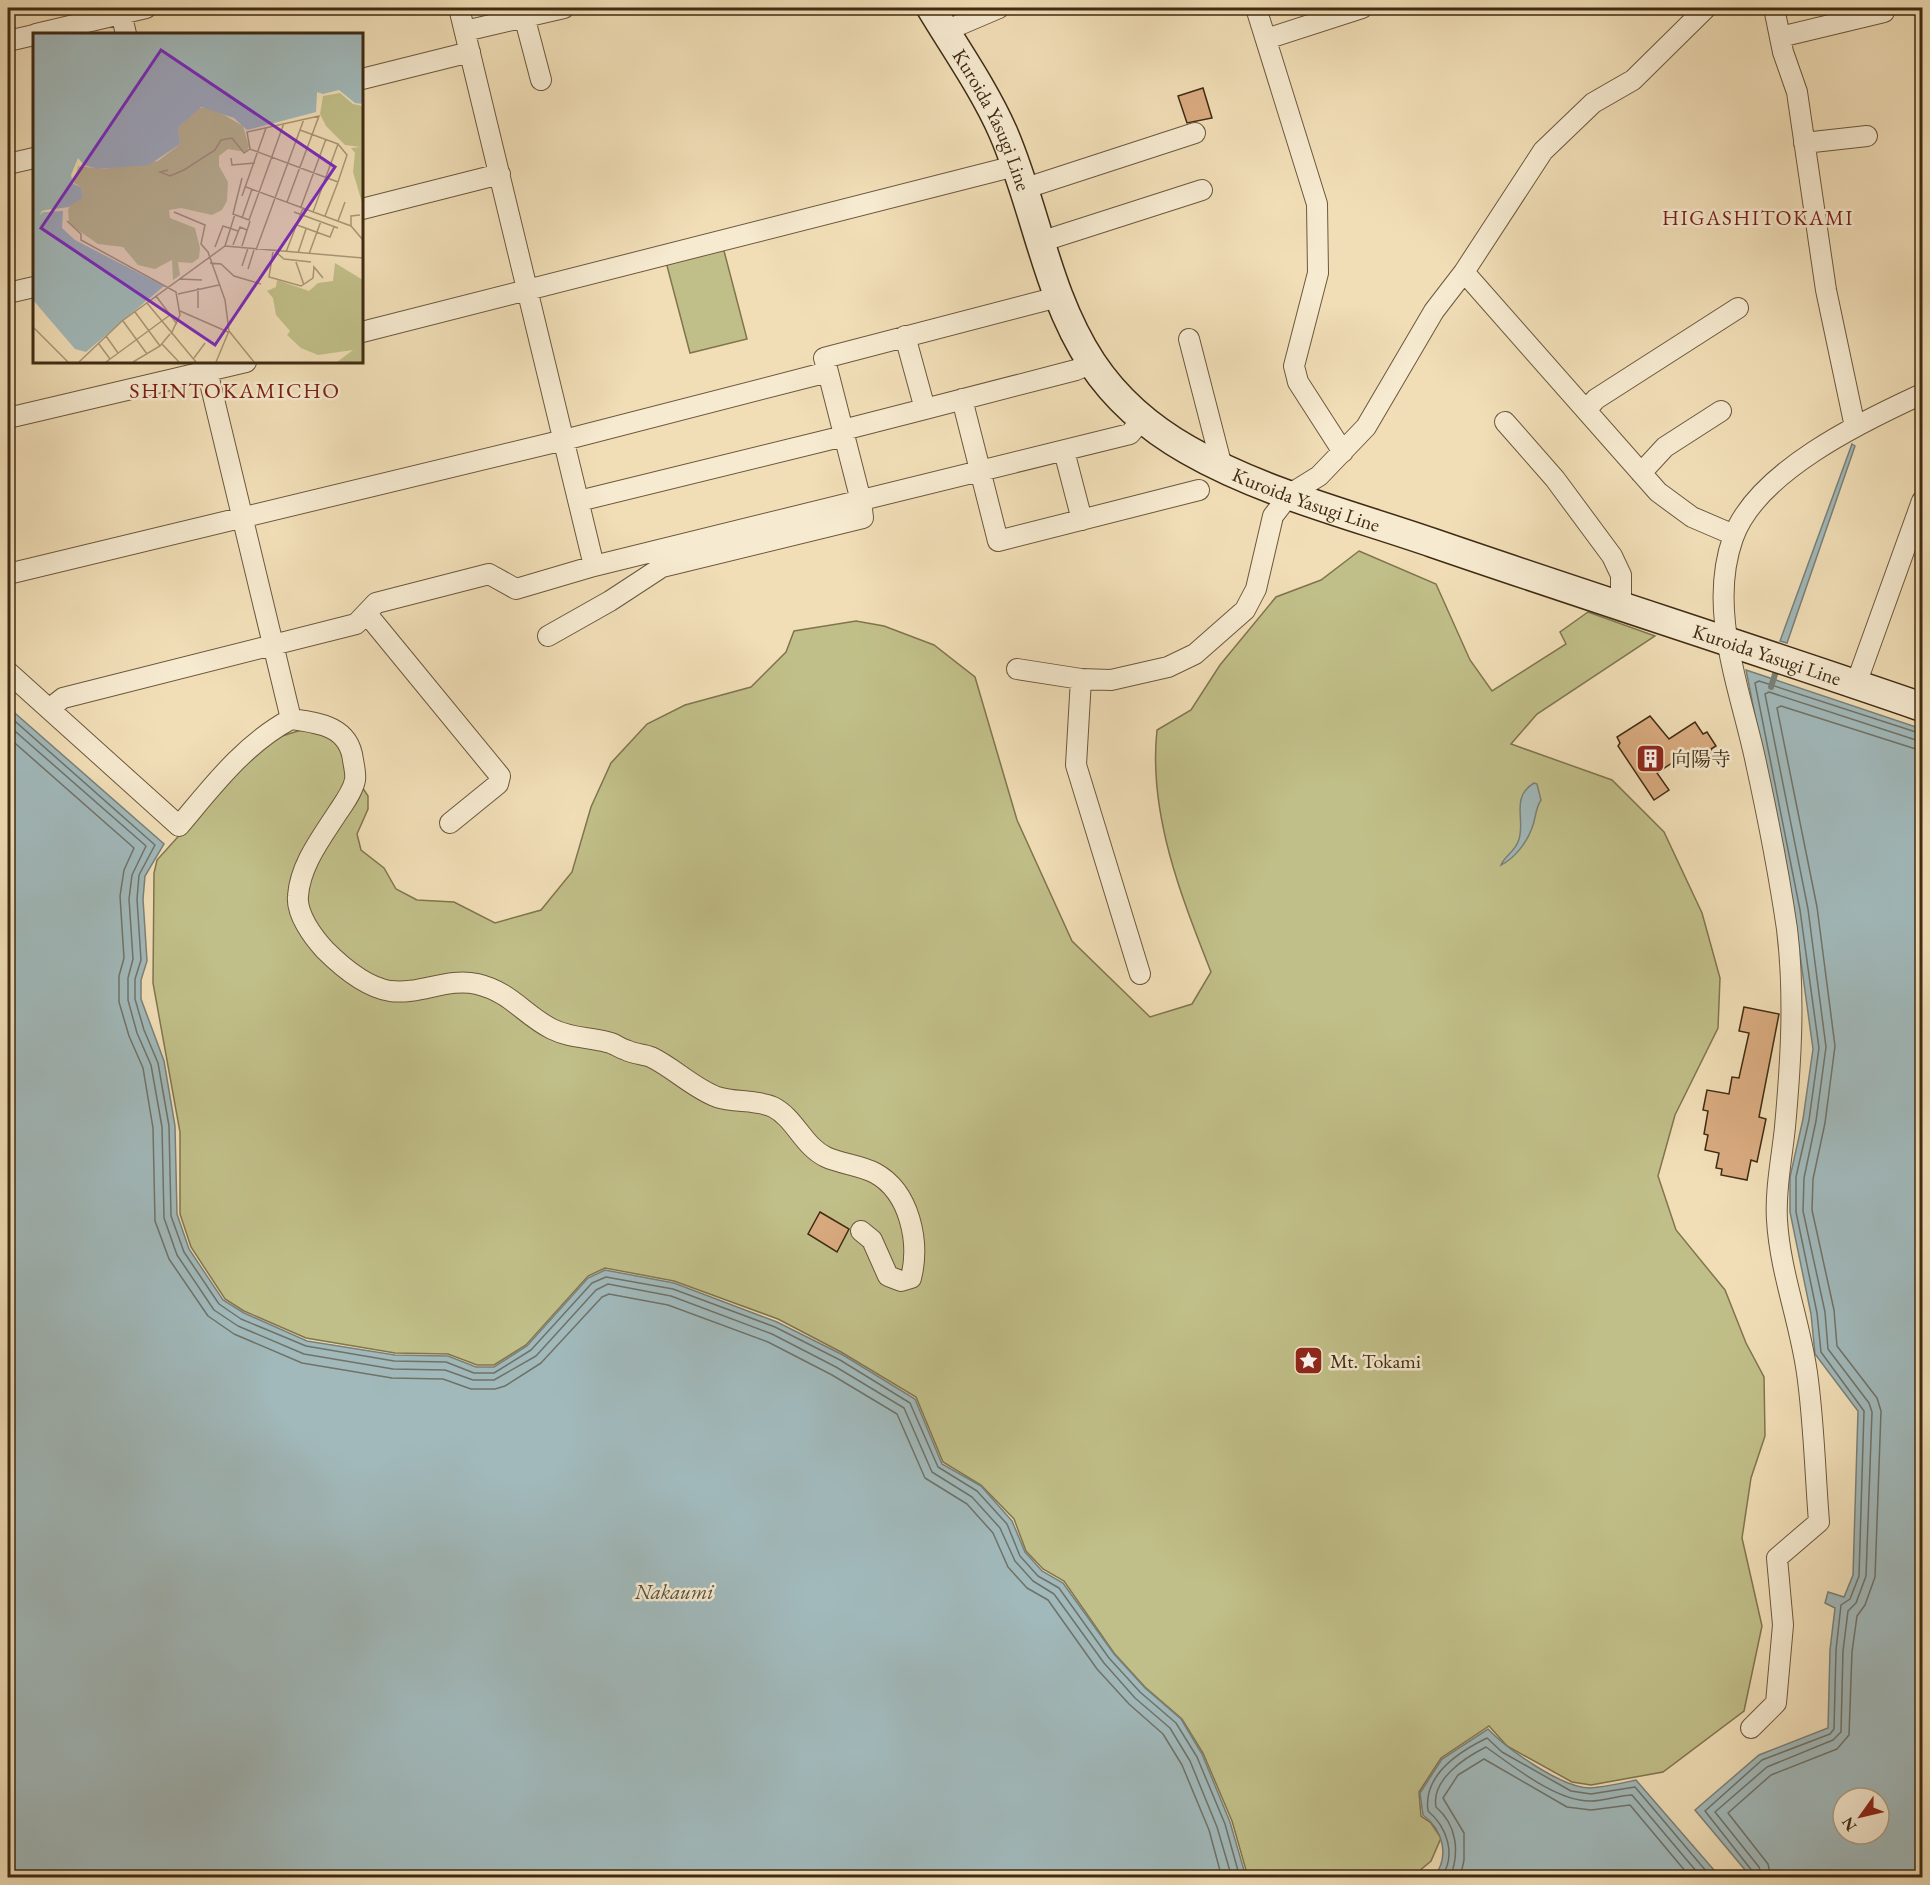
<svg xmlns="http://www.w3.org/2000/svg" width="1930" height="1885" font-family="'EB Garamond','Noto Serif JP',serif">
	<style>
		.green { fill: #c1bf89; stroke: #80754e; stroke-width: 1.5 }
		.water { fill: #a1b9bb; stroke: #7a8078; stroke-width: 1.5; fill-rule: evenodd }
		.lines { fill: none; stroke-linecap: round; stroke-linejoin: round }
		.shore { stroke: #707267; stroke-width: 1.5 }
		.stream { stroke: #7a8078; stroke-width: 6 }
		.building { fill: #daab80; stroke: #3f2b13; stroke-width: 1.5 }
		.minor-casing { stroke: #6c583c; stroke-width: 22 }
		.secondary-casing { stroke: #3f2b13; stroke-width: 31 }
		.minor { stroke: #f6ead0; stroke-width: 20 }
		.secondary { stroke: #f6ead0; stroke-width: 28 }
		.labels { text-anchor: middle; dominant-baseline: central; stroke-width: 5; stroke-linejoin: round; paint-order: stroke }
		.street-label { font-size: 20px; fill: #3f2b13; stroke: #f6ead0 }
		.poi-label { font-size: 20px; fill: #3f2b13; stroke: #f6ead0; text-anchor: start }
		.neighbourhood-label { font-size: 21px; letter-spacing: 1.5px; fill: #7a1f14; stroke: #f6ead0 }
		.water-label { font-size: 21px; font-style: italic; fill: #584e3d; stroke: #f6ead0 }
		.quarter-label { font-size: 22px; letter-spacing: 1.5px; fill: #7a1f14; stroke: #f6ead0 }
		.inset-road { fill: none; stroke: #aa9675; stroke-width: 1.5 }
		.view { fill: #7b2cbf; fill-opacity: 0.15; stroke: #7b2cbf; stroke-width: 3 }
		.inset-edge { fill: none; stroke: #3f2b13; stroke-width: 3 }
	</style>
	<rect width="100%" height="100%" fill="#f1deb7"/>
	<filter id="stains"><feTurbulence type="fractalNoise" baseFrequency=".00333" numOctaves="4"/><feColorMatrix values="0 0 0 0 .2 0 0 0 0 .09 0 0 0 0 .02 0 0 0 .5 -.17"/></filter>
	<radialGradient id="worn" r=".72"><stop offset=".6" stop-color="#630" stop-opacity="0"/><stop offset="1" stop-color="#630" stop-opacity=".3"/></radialGradient>
	<path class="green" d="M723,247L747,339L690,353L666,262Z
		M1359,551L1436,584L1470,660L1492,691L1566,644L1560,632L1588,612L1655,636L1537,714L1511,744L1612,780L1664,832L1702,913L1720,978L1718,1028L1675,1115L1658,1176L1676,1230L1725,1290L1746,1343L1764,1377L1765,1436L1751,1478L1742,1538L1762,1626L1744,1711L1663,1772L1591,1785L1572,1782L1507,1746L1489,1726L1441,1758L1419,1792L1421,1816L1431,1823L1441,1838L1431,1861L1412,1877H1248L1232,1821L1203,1753L1182,1719L1145,1687L1114,1653L1064,1581L1043,1569L1026,1551L1014,1519L981,1485L943,1462L916,1397L841,1352L778,1319L674,1281L605,1268L588,1276L526,1345L494,1365H477L448,1354L395,1353L306,1338L244,1311L225,1299L191,1247L180,1214V1132L153,983L154,873L157,860L249,758L282,736L311,727L334,735L345,761L368,796V809L357,834L361,850L384,868L396,889L417,900L454,902L495,923L541,910L572,872L591,807L611,763L647,724L685,705L751,687L786,652L794,631L856,621L884,626L934,645L975,677L1017,820L1072,941L1150,1017L1192,1004L1211,972C1181,896 1148,813 1157,730L1191,710L1220,665L1276,597L1321,580Z"/>
	<path class="water" d="M1852,444L1855,446L1787,643L1780,641Z
		M1746,670L1922,729V1877H1751L1695,1810L1759,1755L1828,1728L1830,1650L1835,1608L1825,1603L1828,1592L1844,1597L1853,1575L1858,1411L1815,1354L1811,1314L1790,1212V1177L1803,1119L1813,1049L1794,911ZM1843,1798H1879V1834H1843Z
		M8,707L164,844L145,876L143,899L147,961L141,980V999L164,1061L175,1126L177,1214L189,1249L223,1300L244,1313L307,1341L395,1355L448,1356L476,1367H494L527,1346L588,1278L605,1270L674,1283L777,1322L843,1355L915,1399L942,1464L981,1486L1012,1521L1025,1552L1042,1571L1063,1583L1114,1654L1145,1688L1181,1719L1202,1754L1230,1822L1246,1877H8Z
		M1534,783L1537,784L1541,800C1535,809 1536,818 1532,828C1527,842 1515,858 1501,865C1505,856 1514,852 1518,842C1527,822 1509,798 1534,783Z
		M1488,1729C1507,1749 1562,1788 1590,1788C1605,1787 1622,1783 1636,1780L1720,1877H1434C1450,1856 1443,1830 1423,1815L1420,1793L1442,1759Z"/>
	<g class="lines">
		<path class="shore" d="M8,715L155,845L139,875L137,899L141,960L135,979V999L144,1030L158,1063L169,1126L171,1216L184,1252L219,1304L241,1319L306,1346L394,1361L446,1362L474,1373H494L531,1350L592,1283L606,1277L673,1289L775,1327L840,1360L910,1403L938,1467L977,1491L1007,1524L1020,1556L1038,1576L1059,1588L1109,1658L1140,1692L1176,1723L1197,1757L1225,1824L1240,1878
			M8,725L146,846L132,875L129,899L133,959L128,978V1000L137,1033L151,1065L162,1127L164,1218L177,1255L214,1310L238,1326L304,1354L393,1369L445,1370L473,1380H494L536,1356L596,1290L608,1284L671,1296L772,1334L836,1367L904,1408L932,1472L972,1497L1000,1528L1015,1561L1033,1581L1054,1594L1104,1663L1135,1698L1170,1728L1190,1761L1217,1827L1232,1878
			M8,737L134,848L124,870L120,896L124,958L119,976V1002L129,1036L143,1068L153,1128L155,1221L169,1259L208,1316L234,1334L302,1363L392,1378L443,1379L471,1389H495L505,1386L541,1363L602,1297L609,1294L668,1305L768,1342L832,1375L897,1414L925,1478L967,1504L993,1533L1008,1567L1027,1588L1048,1600L1097,1669L1129,1704L1163,1734L1182,1765L1209,1830L1222,1878
			M1441,1878C1457,1855 1447,1827 1428,1811C1423,1776 1458,1752 1487,1738L1502,1752L1571,1791L1591,1794L1635,1787L1712,1878
			M1450,1878C1460,1852 1457,1825 1436,1807C1431,1780 1464,1758 1486,1747C1513,1766 1557,1802 1591,1801C1605,1801 1619,1795 1632,1795L1702,1878
			M1460,1878L1464,1860V1833L1443,1798L1458,1775L1484,1759L1567,1807L1591,1810L1630,1805L1691,1878
			M1755,1878L1753,1872L1705,1811L1762,1760L1830,1734L1834,1729L1836,1650L1841,1605L1850,1599L1859,1576L1864,1411L1821,1352L1817,1313L1796,1212V1177L1809,1120L1819,1048L1800,910L1755,683L1759,681L1922,734
			M1762,1878L1759,1867L1715,1812L1767,1767L1833,1740L1841,1732L1843,1651L1848,1611L1856,1603L1866,1576L1872,1412L1869,1403L1828,1349L1825,1312L1803,1211L1804,1178L1816,1121L1826,1047L1808,909L1765,694L1769,692L1922,742
			M1771,1878L1768,1864L1728,1813L1771,1775L1837,1749L1849,1735L1852,1652L1857,1616L1865,1605L1875,1577L1881,1411L1877,1398L1837,1346L1834,1310L1812,1210L1813,1179L1825,1123L1835,1046L1817,907L1777,708L1781,706L1922,751"/>
		<path class="stream" d="M1771,687L1778,665"/>
	</g>
	<path class="building" d="M1203,88L1212,118L1187,123L1178,96Z
		M1650,716L1669,739L1695,722L1703,734L1707,732L1716,746L1711,749L1716,756L1700,766L1690,751L1657,773L1669,790L1654,800L1618,746L1620,743L1617,737Z
		M1744,1007L1779,1014L1759,1117L1766,1119L1757,1162L1751,1160L1747,1180L1721,1175L1722,1169L1716,1168L1719,1153L1705,1150L1708,1135L1704,1134L1708,1111L1703,1110L1707,1090L1729,1094L1732,1077L1739,1078L1749,1033L1739,1031Z
		M820,1212L849,1229L837,1252L808,1234Z"/>
	<g class="lines">
		<defs>
			<path id="minor" d="M120,8L126,34
				M459,8L594,566
				M522,8L541,80
				M1256,8L1317,204L1318,273L1294,366L1298,382L1343,452
				M1774,8L1783,52L1797,92L1826,290L1855,427
				M465,31L564,8
				M945,31L999,8
				M36,34L146,8
				M1780,37L1884,12
				M1266,39L1362,8
				M8,41L34,35
				M362,79L470,52
				M1804,143L1867,136
				M8,164L34,158
				M1023,189L1195,133
				M362,209L500,174
				M1040,242L1202,190
				M1464,272L1658,492L1692,517L1734,535
				M8,293L34,287
				M362,332L1015,166
				M905,336L925,409L1076,370L1092,363
				M1189,339L1222,467
				M205,362L291,719C319,723 349,726 353,760C354,766 356,774 355,780C353,791 344,803 338,812C322,837 300,865 298,896C296,914 313,937 325,950C342,967 365,987 390,991C420,995 448,977 477,984C511,992 524,1015 552,1029C570,1038 588,1037 607,1042C614,1043 619,1048 626,1050C634,1054 643,1054 651,1057C674,1068 693,1088 717,1097C735,1103 755,1099 773,1107C795,1118 803,1146 826,1157C841,1164 860,1165 875,1173C910,1192 920,1242 911,1278L901,1281L888,1276L872,1240L861,1231
				M828,372L824,358L1058,297
				M962,399L998,541L1199,490
				M1586,410L1596,399L1738,308
				M8,418L246,362
				M1505,422L1555,479L1612,556L1621,575V605
				M843,430L925,409
				M1064,451L1082,520
				M1641,473L1665,447L1721,411
				M579,501L844,436
				M8,574L564,440L828,372L861,501L863,518L662,567L610,601L548,636
				M367,614L500,776L498,784L450,823
				M1017,669L1081,679
				M8,672L179,826C212,787 244,744 291,719
				M1856,684L1922,501
				M49,709L63,698L356,624L376,603L489,574L516,589L594,566L1130,434L1142,419
				M1140,974L1076,765L1081,679L1111,680L1168,667L1195,654L1245,610L1256,589L1273,516L1290,494L1319,476L1366,427L1434,311L1464,272L1543,151L1593,103L1633,80L1706,8
				M1751,1728L1776,1703L1783,1625L1777,1558L1819,1522C1815,1472 1814,1422 1807,1373C1800,1322 1780,1272 1777,1220C1775,1190 1782,1157 1785,1127C1791,1061 1795,995 1787,929C1779,874 1768,818 1756,763C1741,691 1707,611 1733,538C1756,472 1863,421 1922,394"/>
			<g id="secondary">
				<path id="s1" d="M931,8C955,48 984,89 1003,132C1036,208 1046,293 1092,363C1116,399 1151,429 1188,450C1263,493 1352,515 1433,543C1596,599 1760,651 1922,707"/>
			</g>
		</defs>
		<use href="#minor" class="minor-casing"/>
		<use href="#secondary" class="secondary-casing"/>
		<use href="#minor" class="minor"/>
		<use href="#secondary" class="secondary"/>
	</g>
	<defs>
		<symbol id="building-square" viewBox="-11 -11 22 22"><rect x="-9" y="-9" width="18" height="18" rx="4" fill="#8f2418" stroke="#f6ead0"/><path d="M-4-6H4V6H1V3H-1V6H-4ZM-2.5-4.3h1.7v1.8h-1.7ZM.8-4.3h1.7v1.8H.8ZM-2.5-1h1.7V.8h-1.7ZM.8-1h1.7V.8H.8Z" fill="#fff"/></symbol>
		<symbol id="sight-square" viewBox="-11 -11 22 22"><rect x="-9" y="-9" width="18" height="18" rx="4" fill="#8f2418" stroke="#f6ead0"/><path d="M0-6L1.8-2.2L6-1.7L2.9 1.2L3.7 5.4L0 3.3L-3.7 5.4L-2.9 1.2L-6-1.7L-1.8-2.2Z" fill="#fff"/></symbol>
	</defs>
	<g fill-rule="evenodd">
		<use href="#building-square" x="1634" y="742" width="33" height="33"/>
		<use href="#sight-square" x="1292" y="1344" width="33" height="33"/>
	</g>
	<g class="labels">
		<g class="street-label">
			<text stroke="none"><textPath href="#s1" startOffset="128">Kuroida Yasugi Line</textPath></text>
			<text stroke="none"><textPath href="#s1" startOffset="651">Kuroida Yasugi Line</textPath></text>
			<text stroke="none"><textPath href="#s1" startOffset="1137">Kuroida Yasugi Line</textPath></text>
		</g>
		<g class="poi-label">
			<text x="1671" y="759">向陽寺</text>
			<text x="1330" y="1361">Mt. Tokami</text>
		</g>
		<g class="neighbourhood-label">
			<text x="1758" y="217">HIGASHITOKAMI</text>
		</g>
		<g class="water-label">
			<text x="674" y="1591">Nakaumi</text>
		</g>
		<g class="quarter-label">
			<text x="235" y="390">SHINTOKAMICHO</text>
		</g>
	</g>
	<g transform="translate(33 33)">
		<rect width="330" height="330" fill="#f1deb7"/>
		<path d="M307,60L320,71L330,73V173L320,139L322,120L318,115L327,114L312,112L293,93L287,81L290,63ZM166,75H179L210,93L216,114L213,119L195,116L186,123V133L195,149L194,168L189,177L179,182L148,175L136,177L137,185L162,195L167,215L166,225L159,230L145,229L147,242L140,247L139,227L122,236L105,232L90,214L65,211L42,195L36,189L35,177L40,168L50,164L48,154L41,150L45,133L70,136L125,128L147,111L145,95ZM302,230L330,247V329H304L320,317L285,322L268,315L254,302L257,298L243,282L240,265L234,258L243,254L244,247L276,258L285,250L300,248Z" fill="#c1bf89"/>
		<path d="M0,1H330V71L322,70L306,57L290,61L284,59L283,79L214,97L201,85L168,74L145,95L147,111L116,132L65,136L51,132L45,125L38,142L40,151L48,154L50,164L36,174L13,177L9,178L6,183L10,179L30,178L29,195L42,207L131,253L53,319L42,316L0,267Z" fill="#a1b9bb"/>
		<path class="inset-road" d="M267,97L305,111L280,179M305,111L314,122L305,149M217,116L214,99L286,83L254,169M198,125L199,132L222,130M135,137L127,139L137,143L151,137L182,117L188,107L199,105L211,120L217,116L305,149L292,183M209,145L200,181L216,187L251,90M213,154L318,193L330,207M209,163L233,95M268,174L293,106M141,179L172,192L168,211L175,219L192,267L196,298L183,329M261,179L305,195M209,185L219,156M34,188L48,201V207L143,259L147,282L138,301M305,188L312,169M264,192L297,204L301,194M318,193V183L327,182M200,212L207,194L214,197M192,213L202,181M209,213L217,188M182,214L190,193L205,198M223,217L271,86M240,219L236,244L268,253L280,245L281,234L290,245M253,219L270,175M244,220L251,226L278,229M265,220L273,196M276,221L288,188M263,229L271,252M177,230L188,231L201,243L228,251M209,233L215,215M215,236L221,217M146,246L169,247M145,261L186,252M123,263L144,291M114,270L163,329M165,275V255M147,278L195,299M102,279L127,313M90,288L114,321M0,294L35,329M196,298L221,329M73,303L85,320M66,311L77,326M129,311L146,329M161,325L172,310M46,329L89,288L192,213L330,225M73,329L137,282M100,329L127,313L137,301"/>
		<path class="view" d="M128,17L302,134L182,312L8,195Z"/>
		<rect width="330" height="330" class="inset-edge"/>
	</g>
	<rect width="1930" height="1885" fill="none" stroke="#f1deb7" stroke-width="30"/>
	<rect x="9" y="9" width="1912" height="1867" fill="none" stroke="#3f2b13" stroke-width="3"/>
	<rect x="15" y="15" width="1900" height="1855" fill="none" stroke="#3f2b13" stroke-width="1.5"/>
	<g transform="translate(1861 1816) rotate(236)"><circle r="28" fill="#f6ead0" stroke="#ad9e84" stroke-width="1.5"/>
	<path d="M0-4.5L10 22L0 15L-10 22Z" fill="#8f2418"/>
	<text y="-9" font-size="16" font-weight="bold" text-anchor="middle" fill="#3f2b13">N</text>
	</g>
	<rect width="100%" height="100%" filter="url(#stains)"/>
	<rect width="100%" height="100%" fill="url(#worn)"/>
</svg>
